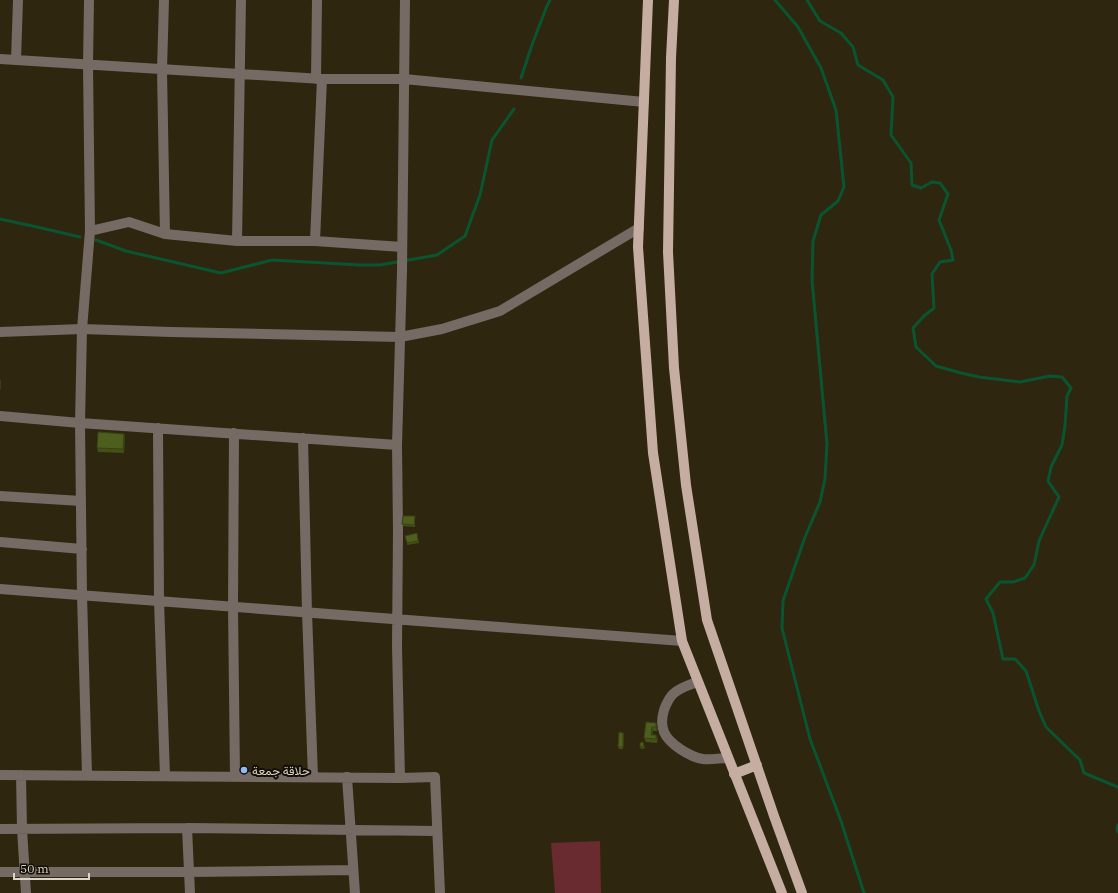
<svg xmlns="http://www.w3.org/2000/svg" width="1118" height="893" font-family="'IBM Plex Serif',Vazirmatn,serif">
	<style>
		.pitch { fill: #692b2f }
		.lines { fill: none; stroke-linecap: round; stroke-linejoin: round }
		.stream { stroke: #095532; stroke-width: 3 }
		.minor { stroke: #766a64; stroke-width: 10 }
		.major { stroke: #c5aea1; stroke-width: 10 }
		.wall { fill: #435118 }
		.shaded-wall { fill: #374214 }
		.building { fill: #4e5e1c; stroke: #374214 }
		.poi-dot { fill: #8eb9fd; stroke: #130f06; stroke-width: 1.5 }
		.labels { text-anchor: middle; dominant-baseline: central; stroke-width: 4; stroke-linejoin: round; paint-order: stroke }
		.poi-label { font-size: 12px; fill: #dbd5c8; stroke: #130f06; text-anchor: start }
	</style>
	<rect width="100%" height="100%" fill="#2f260f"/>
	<path class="pitch" d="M600,841L601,893H555L551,843Z"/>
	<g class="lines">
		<path class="stream" d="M775,0L798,27L821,68L836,110L844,187L838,201L821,215L813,241L812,280L827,444L825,479L820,502L805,537L783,601L782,628L810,739L841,821L864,893
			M807,0L820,21L841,33L853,47L858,65L883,80L893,97L891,135L911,163L912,185L921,188L932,182L940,183L948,194L939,220L951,250L953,260L940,262L932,274L934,308L924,316L913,328L916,347L936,366L961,373L979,377L1020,382L1050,376L1062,377L1071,388L1067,396L1065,426L1062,445L1051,467L1048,481L1059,497L1039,541L1034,565L1025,578L1013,582H1000L986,599L993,613L1003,659H1015L1026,671L1039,711L1046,727L1080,760L1084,773L1118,787
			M521,78L533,42L547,6L550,0
			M0,219L37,227L80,237
			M96,240L126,251L221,273L272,260L360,265H380L437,255L465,236L480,195L492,140L514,109
			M1118,825L1117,830L1118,832"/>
		<path class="minor" d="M164,0L162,70L165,234
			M0,59L322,79H404L644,102
			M16,60L18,0
			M316,79L317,0
			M90,231L129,222L165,234L237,241H315L402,247
			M237,241L241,0
			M315,241L322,79
			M0,332L82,329L171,332L400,337L442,329L500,311L639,228
			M0,416L80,423L397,445
			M158,428L159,601L165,776
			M234,433L233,607L235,776
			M303,438L307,612L313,777
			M0,496L81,501
			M0,542L82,549
			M0,589L682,641
			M697,682C689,685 679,688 673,694C668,699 666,705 664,710C662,717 661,725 664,732C669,744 690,757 703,759C711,760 720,758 728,758
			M0,775L400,778L435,777L440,893
			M21,775L22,829L26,893
			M87,775L82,595L80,423L82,329L90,231L88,65L89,0
			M347,777L355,893
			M400,778L397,646L398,531L397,445L402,271L405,0
			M0,829L187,828
			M0,872H189L353,870
			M190,893L187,828L437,831"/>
		<path class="major" d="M648,0L638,247L653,453L682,641L782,893
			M674,0L671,58L668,252L674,368L686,485L707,620L774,816L802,893
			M734,774L757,765"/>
	</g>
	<path class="wall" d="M124,434L125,438L124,453L98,452L97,448Z
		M415,518V527L403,526L402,524Z
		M417,533L419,543L407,545V543Z
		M646,722L656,723L658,727L657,731H653V735H656L658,739L657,743L646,742L644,738Z
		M623,733L624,734L623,749H619L618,747Z
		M643,742L645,748L641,749L640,747Z"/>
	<path class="shaded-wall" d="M0,379L1,381V391L0,388Z
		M124,434L125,438L124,453L123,449Z
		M656,723L658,727L657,731L656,727Z
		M652,727L653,731V738L651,735Z
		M623,733L624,734L623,749Z
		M656,735L658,739L657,743L656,739Z"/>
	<path class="building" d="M98,432L124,434L123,449L97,448Z
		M403,516H415L414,525L402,524Z
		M417,533L418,541L407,543L405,536Z
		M646,722L656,723V727H652L651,735H656V739L644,738Z
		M619,732L623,733V747H618Z
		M643,742L644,746L640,747V743Z"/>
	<circle class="poi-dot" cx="244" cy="770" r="4"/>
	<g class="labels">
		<g class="poi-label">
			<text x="252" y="770">حلاقة جمعة</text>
		</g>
	</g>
	<path d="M14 873v6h75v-6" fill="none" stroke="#dbd5c8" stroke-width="2"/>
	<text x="20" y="873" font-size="12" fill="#dbd5c8" stroke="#130f06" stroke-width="3" paint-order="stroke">50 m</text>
</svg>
